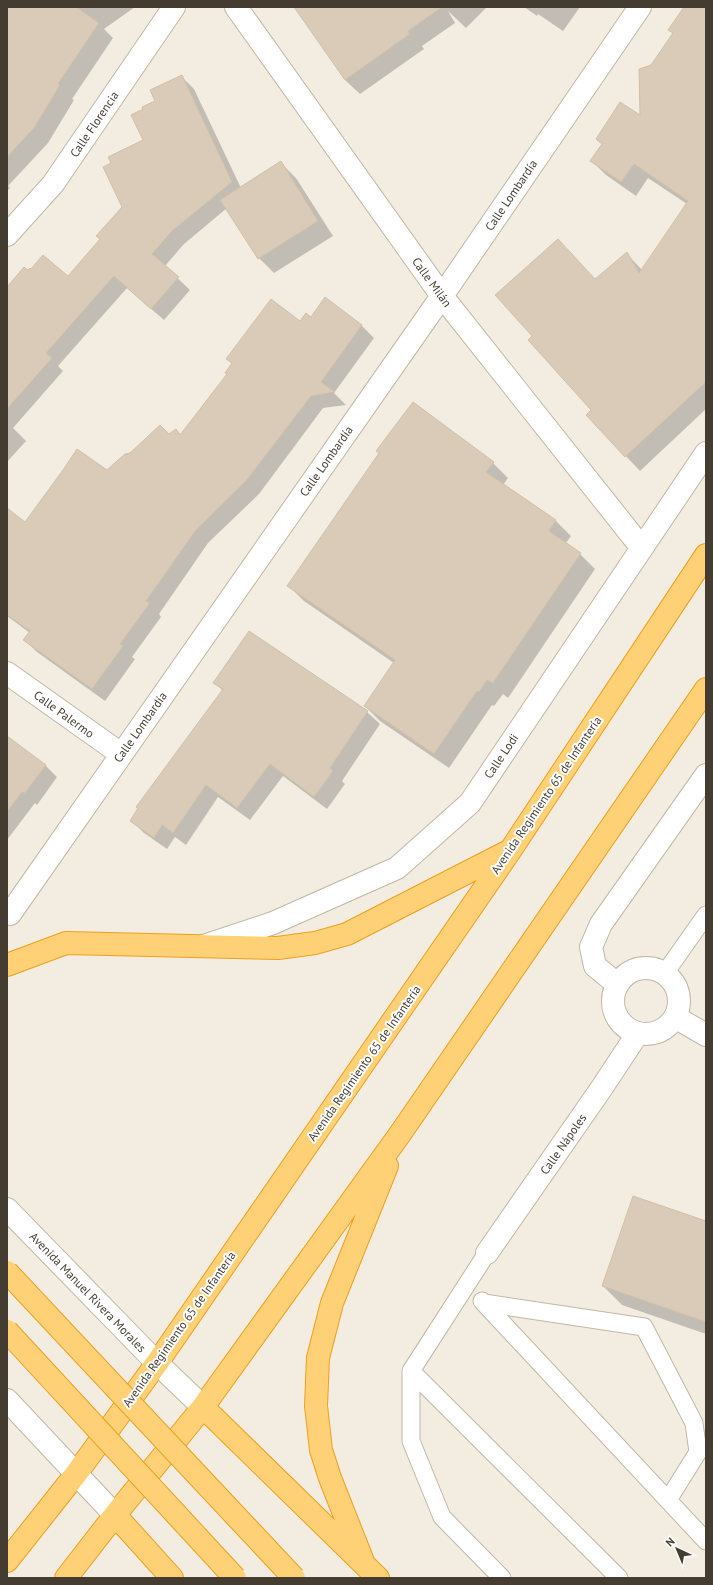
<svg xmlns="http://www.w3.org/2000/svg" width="713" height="1585" font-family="'PT Sans',sans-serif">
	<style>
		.shadow { fill: #0003 }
		.building { fill: #d9cbb8; stroke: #d1c0a7 }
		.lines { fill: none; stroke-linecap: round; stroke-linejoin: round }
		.service-casing { stroke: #c1b7a5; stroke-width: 19 }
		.minor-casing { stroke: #c1b7a5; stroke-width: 24 }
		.trunk-casing { stroke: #ef9e1e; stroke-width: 24 }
		.service { stroke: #fff; stroke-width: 17 }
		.minor { stroke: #fff; stroke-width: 22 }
		.trunk { stroke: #ffd176; stroke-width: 22 }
		.trunk-bridge-casing { stroke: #ef9e1e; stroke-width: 24; stroke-linecap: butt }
		.trunk-bridge { stroke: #ffd176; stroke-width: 22 }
		.labels { text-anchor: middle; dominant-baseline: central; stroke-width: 4; stroke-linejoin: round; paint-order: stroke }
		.street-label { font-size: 12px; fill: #443c31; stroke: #fff }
	</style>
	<rect width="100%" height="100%" fill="#f3ede1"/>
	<path class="shadow" d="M8,7H135L104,29L113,38L72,99L74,100L48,143L8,186L10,188L7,191Z
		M295,7H487L466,28L448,11L455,23L422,46L424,49L360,94L345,80Z
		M524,7H580L563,31L538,14L537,16Z
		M685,7H690L706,17V409L640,471L587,415L592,410L596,280L627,254L642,270L687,204L648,178L636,196L606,175L592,161L603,145L597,139L641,117L652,66L674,34Z
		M182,77L194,89L241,188L281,163L296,178L333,236L274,273L259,258L227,208L184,244L165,266L190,290L164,320L127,288L58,366L63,371L13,428L26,441L7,462V295L68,278L101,239L123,208L112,163L144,140V110L156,101Z
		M325,299L362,326L374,338L334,393L346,405L323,408L259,494L208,543L159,614L161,617L132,657L135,659L105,701L37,652L25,640L30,633L7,616V510L25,523L131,454L169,436L176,430L181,435L229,374L233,364L227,359L311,318Z
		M493,463L508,478L503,485L556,521L571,536L565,544L580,554L595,569L508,698L503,694L494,706L492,705L449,768L380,721L365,706L394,663L304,601L289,586Z
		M215,683L367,712L380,724L342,781L345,784L327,809L283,776L250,820L218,797L186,845L175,837L167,849L144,833L131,820L223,691Z
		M7,737L46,766L57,777L37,805L35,803L7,840Z
		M706,1223V1334L622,1305L603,1286Z"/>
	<path class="building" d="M7,7H76L99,23L58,84L60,85L34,128L7,157Z
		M294,7H442L408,31L410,34L345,80Z
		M684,7H706V382L625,457L586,415L591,410L528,340L532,336L495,295L558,239L595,279L627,252L639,273L688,201L634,164L621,182L590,161L602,144L596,139L620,102L640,115L639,69L651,65L673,33L668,30Z
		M182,75L232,182L172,231L152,254L179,277L151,309L114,276L46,353L52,358L7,409V287L24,267L28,270L30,268L31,269L43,255L68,276L100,239L96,236L122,207L103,167L111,163L108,157L143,140L131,115L143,109L142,107L155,101L150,90Z
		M281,161L318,221L258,259L220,200Z
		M325,297L362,325L321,382L335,392L311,396L246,481L196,530L146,601L150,603L120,644L123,646L92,689L23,640L30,631L7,615V508L25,522L63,470L77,449L107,470L125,454L130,453L160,425L169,434L176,429L180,435L227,374L225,373L232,363L226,359L271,299L300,321L306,313L311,317Z
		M413,402L494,462L486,472L556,520L549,531L581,553L493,683L487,680L479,692L477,691L434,754L364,706L395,660L287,586L379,453L376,451Z
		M249,631L368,711L330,768L333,771L314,797L270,764L237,808L206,785L173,833L162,825L154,838L130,821L138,808L136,807L223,689L213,683Z
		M7,736L46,765L25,793L22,792L7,812Z
		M633,1196L706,1221V1322L602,1286Z"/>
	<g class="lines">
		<defs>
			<path id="service" d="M665,973L706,915
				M487,1253L411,1371V1441L442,1517L502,1578
				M482,1301L706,1541
				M484,1303L644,1327L694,1423L698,1452L668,1500
				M411,1371L619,1578"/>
			<path id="minor" d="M236,7L442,296L641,547
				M7,235L53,184L174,7
				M7,673L121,754
				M10,914L442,296L640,7
				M204,946L273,923L397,868L470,803L706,453
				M613 1001a33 33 0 1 1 66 0a33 33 0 1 1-66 0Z
				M617,984L595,966L591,947L601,924L706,775
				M675,1017L706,1035
				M7,1209L157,1363L203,1407
				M487,1253L601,1089L638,1033
				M7,1400L115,1515"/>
			<path id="trunk" d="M7,965L66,943L278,948L315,943L347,934L507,852
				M203,1407L378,1578
				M115,1515L172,1578
				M7,1561L76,1474L157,1363L510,851L706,555
				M364,1564L330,1478L321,1450L316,1406L318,1358L332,1303L387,1166
				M66,1578L115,1515L203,1407L400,1134L706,689"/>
		</defs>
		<use href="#service" class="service-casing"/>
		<use href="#minor" class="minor-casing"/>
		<use href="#trunk" class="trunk-casing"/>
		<use href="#service" class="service"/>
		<use href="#minor" class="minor"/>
		<use href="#trunk" class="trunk"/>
		<defs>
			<path id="trunk-bridge" d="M7,1272L294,1578
				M7,1331L235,1578"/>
		</defs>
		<use href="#trunk-bridge" class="trunk-bridge-casing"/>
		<use href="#trunk-bridge" class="trunk-bridge"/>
	</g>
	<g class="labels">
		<g class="street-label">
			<text transform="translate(94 124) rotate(-56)">Calle Florencia</text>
			<text transform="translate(511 195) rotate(-56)">Calle Lombardía</text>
			<text transform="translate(432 282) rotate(54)">Calle Milán</text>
			<text transform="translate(326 461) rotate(-55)">Calle Lombardía</text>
			<text transform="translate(64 714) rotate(36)">Calle Palermo</text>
			<text transform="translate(140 727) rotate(-55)">Calle Lombardía</text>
			<text transform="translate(501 756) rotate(-56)">Calle Lodi</text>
			<text transform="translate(546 795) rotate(-56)">Avenida Regimiento 65 de Infantería</text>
			<text transform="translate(364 1063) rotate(-55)">Avenida Regimiento 65 de Infantería</text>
			<text transform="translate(563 1144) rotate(-55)">Calle Nápoles</text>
			<text transform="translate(88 1292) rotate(46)">Avenida Manuel Rivera Morales</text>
			<text transform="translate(179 1329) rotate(-55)">Avenida Regimiento 65 de Infantería</text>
		</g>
	</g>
	<rect width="713" height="1585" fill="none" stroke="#443c31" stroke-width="16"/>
	<g transform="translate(677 1549) rotate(316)" stroke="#ffffff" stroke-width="3" paint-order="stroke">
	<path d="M0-3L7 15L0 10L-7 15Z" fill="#443c31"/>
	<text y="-6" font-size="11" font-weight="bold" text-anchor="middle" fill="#443c31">N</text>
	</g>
</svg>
